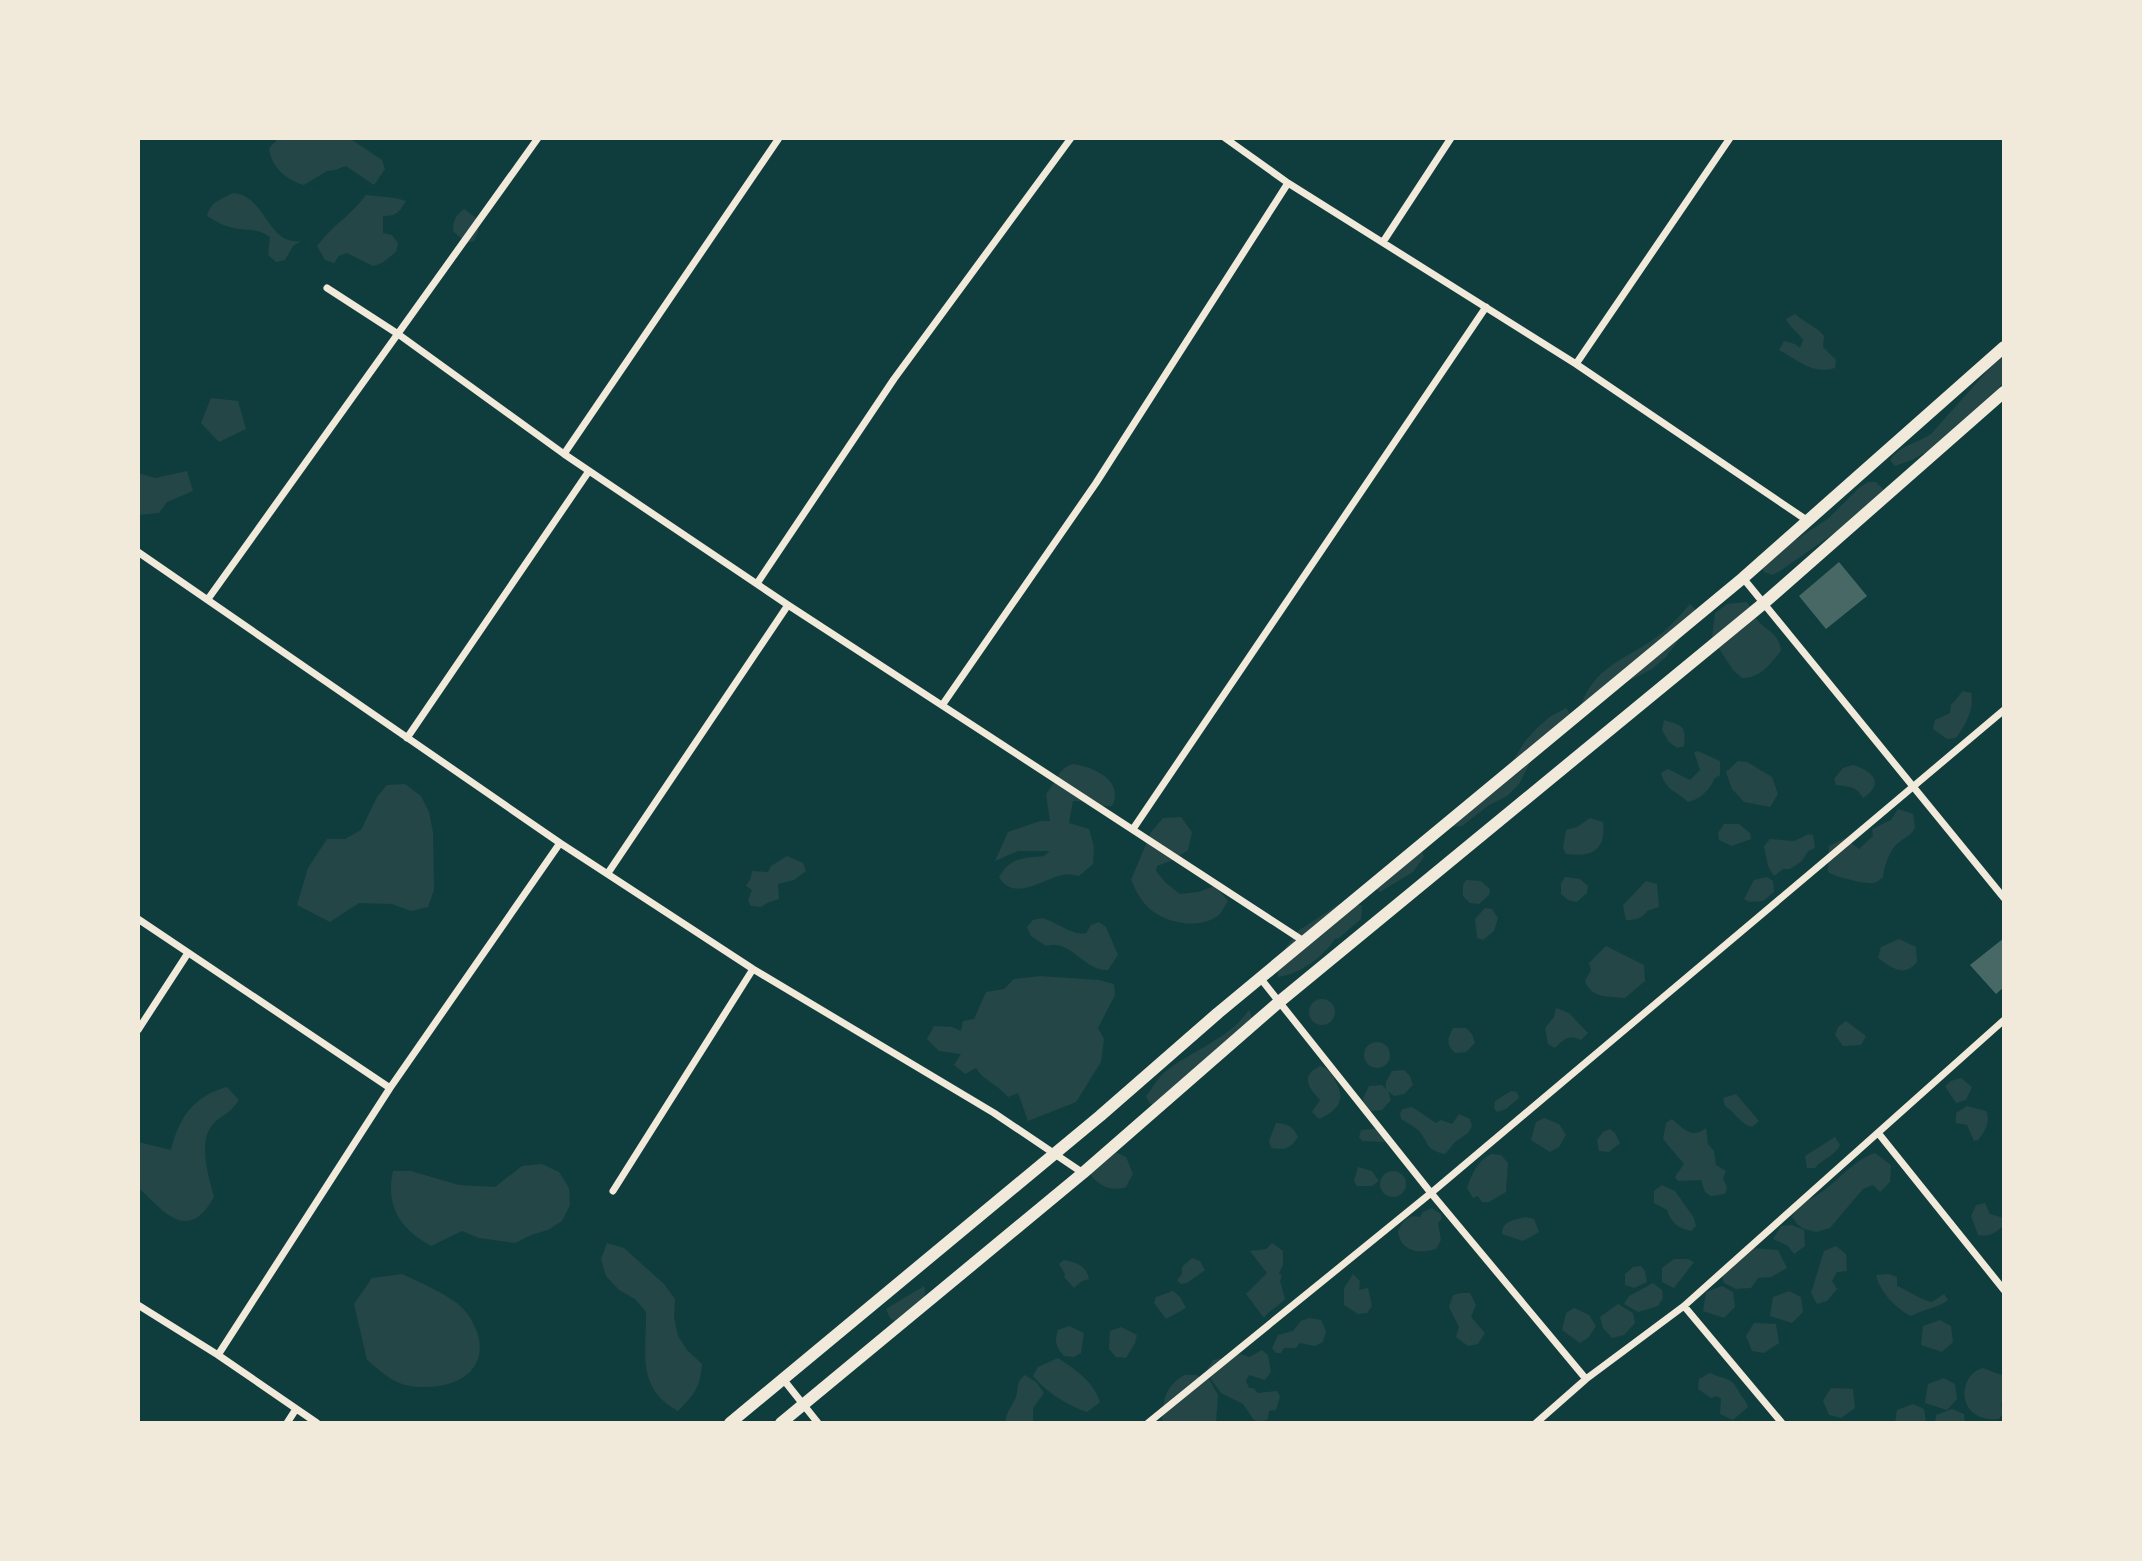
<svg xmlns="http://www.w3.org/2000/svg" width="2142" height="1561" font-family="'Asap Condensed',sans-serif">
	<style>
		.green { fill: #244646 }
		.building { fill: #486865 }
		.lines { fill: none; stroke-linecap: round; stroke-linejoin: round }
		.minor { stroke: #f1e9da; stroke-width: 7 }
		.tertiary { stroke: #f1e9da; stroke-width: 12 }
	</style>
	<rect width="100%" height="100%" fill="#0f3d3e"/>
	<path class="green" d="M279,138H349L382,160L385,169L374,185L346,166L335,170L327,171L304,185C286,180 271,167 269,148Z
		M233,193C267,196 266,245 301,241L293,246L285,260L276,262L268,255L270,237C258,228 247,231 233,228C224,226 215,221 207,216C211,201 220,200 233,193Z
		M366,195L396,198L406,201C399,213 396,216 383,216V233L392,235L398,243L396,252L382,263L373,266L347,253L339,256L334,263L325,260L317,246C332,226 352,214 366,195Z
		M464,209L479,220L478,232L474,241L466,243L453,231C453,220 456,215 464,209Z
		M1795,314C1805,323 1816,326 1824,336L1823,347L1836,360L1835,368C1812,375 1798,360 1779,350L1784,341L1795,344L1800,348L1803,340C1798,332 1790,328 1786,319Z
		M2004,352V382L1994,394L1943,442L1912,460L1895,466L1890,460C1900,445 1916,444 1931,434Z
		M211,398L238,401L246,429L219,442L201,423Z
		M187,471L193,491L167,502L159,513L138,515V473L155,478Z
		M1868,482H1876L1883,489L1886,497L1780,571L1772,575L1764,572L1760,563L1788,542L1797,539L1829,518L1860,487Z
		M1747,602C1751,608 1755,618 1760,623C1770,633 1779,634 1781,651C1770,664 1761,678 1742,678L1733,670L1712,638L1715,613L1727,604Z
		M1690,604L1699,613L1666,657L1652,669L1621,685L1579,714C1589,669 1621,662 1654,639C1668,629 1679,617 1690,604Z
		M1963,691L1971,693C1975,708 1965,726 1956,738L1947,739L1933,729L1935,720L1950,713L1951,705Z
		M1566,708L1576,722L1534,755L1519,784L1507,796L1489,805L1462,826L1442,827L1507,770L1526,740L1538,727L1551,716Z
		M1664,720C1683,726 1686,725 1684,746L1677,748L1669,742L1662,730Z
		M1698,751L1720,761V775L1714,779C1711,789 1699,800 1688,802C1678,792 1665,790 1661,773L1668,769L1690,780L1700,770L1694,752Z
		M1738,761L1747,762L1772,777L1778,794L1770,807L1744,802L1732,789L1726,772Z
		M1073,764C1094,767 1125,781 1112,806C1098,807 1086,800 1073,801L1069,823L1089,829L1094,847L1093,864L1079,876C1074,875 1067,874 1062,875C1041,880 1014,902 999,877C1010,857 1025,858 1044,856L1050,851H1018L995,861L1008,832L1040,821H1050L1046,794C1056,783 1058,768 1073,764Z
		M1853,765C1873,771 1885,784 1863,798C1857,787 1849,786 1836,785L1834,779L1843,768Z
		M405,784L421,796L429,812L433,832L434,890L428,907L411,911L392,904L359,903L330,922L297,905L308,868L327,839H345L361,830L377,797L387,785Z
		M1898,809L1913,814L1915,828C1910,837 1904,837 1897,844C1889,851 1884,867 1883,877C1880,880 1877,882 1873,883C1864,884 1835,877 1828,872L1829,846L1845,838L1859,849L1873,836L1872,829L1891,820Z
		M1181,817L1192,832L1188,850L1173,860L1157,866L1156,871L1166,883L1180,894L1198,892L1215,886L1228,901C1225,905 1222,912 1219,915C1200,930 1165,923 1150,909C1141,901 1136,891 1131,880L1151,832L1163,818Z
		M1590,818L1603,822C1606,851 1592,857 1566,854L1563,848L1566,830L1577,827Z
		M1724,824H1739L1750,833L1751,839L1732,846L1719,840L1718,833Z
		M1809,834L1813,835L1815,848L1808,851L1802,861L1790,869H1783L1774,876L1768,866L1764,846L1770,839L1794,841Z
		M1421,847L1424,857L1413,872L1380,892L1373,885Z
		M787,856L803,863L806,871L794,880L778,884L779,899L767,903L761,907L751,906L748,900L752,890L746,886L751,878L752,871L768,872L771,866Z
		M1565,877L1580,879L1588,886L1587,893L1577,902L1568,900L1561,894V883Z
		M1767,877L1773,881L1774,892L1763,901L1749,902L1744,899L1754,880Z
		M1466,880L1481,881L1490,889L1489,895L1479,904L1470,903L1463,896V885Z
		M1646,881L1657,884L1659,907L1647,911C1642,919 1635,920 1626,920L1623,905Z
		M1339,904L1362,905L1361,919L1339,938L1335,939C1323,957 1300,974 1278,977L1276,961L1298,931Z
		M1485,908L1492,909L1498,918L1494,931L1483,940L1477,938L1475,919Z
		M1042,918C1058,922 1071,936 1086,933L1091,925L1099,922L1106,927L1118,955L1108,970C1085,972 1070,938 1046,946L1031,936L1027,927L1033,920Z
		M1899,939L1916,947L1917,962C1904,978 1892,968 1878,958L1881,947Z
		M1606,946L1644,965L1645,981L1625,998C1608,996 1592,999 1585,981L1591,970L1589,963Z
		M1040,976L1099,980L1114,984L1115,995L1098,1028L1104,1039L1101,1062L1076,1102L1028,1121L1018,1093L1008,1097C998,1085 983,1080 976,1068L965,1074L954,1065L961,1054L939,1051L927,1039L934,1026L952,1027L961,1031L963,1021L974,1019L986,992L1004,989L1014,979Z
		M1309 1012a13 13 0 1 1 26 0a13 13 0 1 1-26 0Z
		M1556,1008L1569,1013L1588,1033L1581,1040C1568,1034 1564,1039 1555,1048L1548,1044L1545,1028L1554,1017Z
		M1249,1010L1252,1018L1159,1104H1150L1146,1096C1153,1088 1157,1078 1166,1071C1193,1050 1229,1039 1249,1010Z
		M1846,1021L1866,1036L1861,1045L1843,1046L1835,1035L1838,1027Z
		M1453,1028H1466L1472,1034L1475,1043L1466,1052L1455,1053C1446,1044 1447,1040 1453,1028Z
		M1364 1055a13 13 0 1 1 26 0a13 13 0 1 1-26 0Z
		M1320,1066C1330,1069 1332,1074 1336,1082C1346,1101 1338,1110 1319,1119L1312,1112L1320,1100C1308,1087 1300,1076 1320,1066Z
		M1404,1070L1410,1076L1413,1085L1404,1094L1394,1096L1388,1091L1391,1100L1382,1110L1371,1111L1364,1104L1363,1098L1369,1086L1382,1085L1386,1089V1082L1392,1071Z
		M1961,1078L1972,1087L1966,1100L1956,1103L1945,1086L1951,1081Z
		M227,1087L239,1100C229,1114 227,1112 215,1122C196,1139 209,1177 214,1197C188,1244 164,1212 138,1187V1142L171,1150C179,1117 194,1096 227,1087Z
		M1511,1091L1517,1092L1519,1098L1506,1109L1497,1112L1494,1108L1495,1101Z
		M1736,1094L1759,1121L1752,1127C1740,1124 1735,1112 1725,1106L1723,1098Z
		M1967,1106L1986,1111C1991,1121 1985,1132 1978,1140L1974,1141L1967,1125L1956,1123V1113Z
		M1412,1107L1436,1123L1441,1120L1452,1124L1459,1114L1470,1119L1472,1126L1468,1133L1455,1142L1445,1154C1426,1150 1429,1144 1420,1132C1416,1127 1407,1123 1401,1119L1400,1113L1403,1109Z
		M1544,1118L1559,1124L1566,1135L1559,1147L1550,1152L1531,1140L1536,1122Z
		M1672,1119C1683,1128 1692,1140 1706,1128L1708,1144L1714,1151L1716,1165L1726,1171L1723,1178L1727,1188L1725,1194L1711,1196L1705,1192L1701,1180L1678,1181L1675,1177L1684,1164L1663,1139L1666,1123Z
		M1276,1123C1288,1124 1293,1126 1298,1137C1290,1149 1286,1150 1271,1148L1269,1141Z
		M1382,1128L1389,1137L1386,1142L1362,1141L1359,1137L1361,1130Z
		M1610,1129L1615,1133L1620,1143L1609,1152L1599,1151L1597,1140L1603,1132Z
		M1835,1137L1840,1145C1835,1156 1823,1158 1815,1168H1807L1805,1156Z
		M1113,1151L1126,1157L1133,1174L1126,1187C1111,1192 1099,1186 1090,1174Z
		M1875,1153L1891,1165L1890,1182L1880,1192L1873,1185L1863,1189L1830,1228L1816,1232L1804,1229L1798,1225L1792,1217L1800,1203C1831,1194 1846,1163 1875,1153Z
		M1491,1154L1501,1155L1508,1163L1506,1192L1489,1202H1482L1478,1196L1473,1198L1467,1188C1472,1174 1477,1161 1491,1154Z
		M542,1164L559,1172L569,1188L570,1205L562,1221L548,1230L531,1235L515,1243L479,1238L462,1231L431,1246C401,1229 385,1207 393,1171H411L459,1185L495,1187L522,1166Z
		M1358,1167L1372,1171L1379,1181L1372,1186H1357L1354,1181Z
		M1380 1184a13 13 0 1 1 26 0a13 13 0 1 1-26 0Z
		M1662,1185L1675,1191L1694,1218L1696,1226L1691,1231C1678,1228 1671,1223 1667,1210L1654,1203V1191Z
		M1985,1203L1990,1214L2004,1218V1225C1997,1232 1988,1238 1978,1235L1971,1216L1976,1205Z
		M1432,1208L1441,1214L1442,1219L1438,1223L1441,1240L1436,1249C1420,1254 1400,1252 1398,1231C1403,1221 1408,1214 1420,1217L1423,1212Z
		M1526,1217L1534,1219L1539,1232L1523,1241L1502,1234C1502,1220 1515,1220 1526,1217Z
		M1792,1225L1804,1230L1805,1246L1794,1254L1788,1246L1773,1239L1781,1226Z
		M607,1243L624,1248L664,1284L675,1299L674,1317L678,1336L687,1350L702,1364C700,1388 694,1395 678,1411C635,1387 647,1353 646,1312L635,1299L619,1290L606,1276L601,1259Z
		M1272,1243L1283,1251V1265L1279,1273L1282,1276L1280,1281L1285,1299C1278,1307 1270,1309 1264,1318L1246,1294L1267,1273L1250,1251L1266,1249Z
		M1836,1246L1846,1254L1847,1271L1837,1272L1832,1281L1837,1289L1827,1301L1817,1304L1811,1293L1824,1251Z
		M1751,1248L1778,1250L1787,1268L1771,1277L1758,1278L1751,1288L1736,1289L1724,1283L1722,1276Z
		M1192,1258L1200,1261L1205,1270L1187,1283L1181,1284L1177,1280L1182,1274V1267Z
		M1674,1259H1688L1694,1262L1674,1288L1662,1282V1268Z
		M1064,1260C1076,1262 1087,1266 1089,1279L1082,1281L1074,1288L1064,1277L1065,1274L1059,1264Z
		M1641,1266L1645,1271L1647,1282L1634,1288L1625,1285V1274L1633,1267Z
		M402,1274C419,1282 455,1297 466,1312C497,1354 473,1388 423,1387C415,1387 405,1386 397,1382C386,1377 376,1367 367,1360L354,1304L372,1278Z
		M1353,1274L1360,1281L1359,1290L1368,1288L1372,1306L1367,1313L1358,1314L1344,1305V1288Z
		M1889,1274L1897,1277V1286C1910,1291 1918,1299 1932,1302L1944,1294L1948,1300C1938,1308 1923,1309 1911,1316C1895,1308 1880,1292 1876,1275Z
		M1653,1283L1662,1290L1663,1298L1658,1306L1638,1312L1624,1304L1629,1296Z
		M924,1286C930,1302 908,1313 897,1323L890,1318L886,1309Z
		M1722,1286L1733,1292L1735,1307L1724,1318L1703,1311L1706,1292Z
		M1173,1291L1180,1297L1186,1308L1166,1319L1154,1303L1156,1297Z
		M1789,1291L1801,1297L1803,1312L1792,1323L1770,1316L1773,1297Z
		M1461,1293H1470L1476,1305L1471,1317L1485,1333L1478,1344L1468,1346L1456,1337L1459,1327L1449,1307L1453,1295Z
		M1618,1304L1633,1313L1635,1323L1624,1335L1612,1338L1603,1328L1600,1317Z
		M1574,1308L1589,1315L1596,1326L1589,1337L1580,1343L1562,1330L1566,1313Z
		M1309,1318L1321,1320L1326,1331L1323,1342L1315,1346L1300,1343L1296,1348H1284L1281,1353H1276L1272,1348L1278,1335L1293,1331L1301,1321Z
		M1940,1320L1951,1326L1953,1342L1942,1352L1921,1345L1923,1326Z
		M1754,1323L1776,1324L1779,1343L1764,1353L1752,1351L1746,1336Z
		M1069,1326L1084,1333L1081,1353L1074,1357L1064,1356C1056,1347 1054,1342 1058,1330Z
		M1121,1327L1137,1335L1135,1343L1126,1358L1116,1357L1109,1349L1110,1331Z
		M1262,1350L1268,1355L1271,1372L1265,1380L1249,1375L1246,1381L1249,1388H1253L1258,1393L1277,1391L1280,1397L1276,1410L1269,1411L1268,1419L1261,1422L1254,1420L1243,1404L1221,1393L1206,1372L1213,1360L1241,1354L1249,1357Z
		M1058,1358C1076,1370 1093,1381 1100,1402L1087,1412C1067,1405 1047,1393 1033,1376L1038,1367Z
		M1983,1368L2004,1376V1400L2001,1404L2003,1413L1999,1419C1955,1423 1957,1374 1983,1368Z
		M1710,1373C1724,1380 1732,1376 1739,1392C1742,1398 1746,1400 1748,1407L1733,1420L1720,1414L1721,1399L1717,1396L1711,1398L1698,1389L1699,1379Z
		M1025,1375L1036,1382L1044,1393L1033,1408V1423H1005C1006,1413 1010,1409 1014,1401C1020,1391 1014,1383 1025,1375Z
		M1184,1375H1196L1209,1379L1218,1395L1216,1423H1162C1164,1399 1163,1389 1184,1375Z
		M1944,1378L1955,1384L1957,1399L1947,1410L1925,1403L1928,1384Z
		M1831,1388L1853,1389L1855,1408L1841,1418L1829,1415L1823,1401Z
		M1913,1404L1924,1409L1926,1423H1895L1897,1410Z
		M1952,1409L1964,1414L1965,1423H1935L1936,1415Z"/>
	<path class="building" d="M1839,562L1867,596L1826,629L1799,596Z
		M2004,938V987L1996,994L1970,965Z"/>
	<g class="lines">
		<path class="minor" d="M1225,138L1288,183L1576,364L1808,521
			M1383,242L1451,138
			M327,288L398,334L564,454L788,605L1305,942
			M1576,364L1730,138
			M564,454L779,138
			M138,552L560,843L753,969L994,1113L1083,1173
			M1743,578L2004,898
			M758,582L894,379L1071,138
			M208,599L538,138
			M943,704L1096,483L1288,183
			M407,738L589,471
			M1133,829L1486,307
			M608,873L788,605
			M138,919L390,1088
			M1261,979L1431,1193L1586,1379
			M138,1030L188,953
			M1879,1134L2004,1290
			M613,1191L753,969
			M138,1305L218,1355L317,1423
			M1684,1306L1782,1423
			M218,1355L390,1088L560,843
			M783,1379L818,1423
			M287,1423L296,1409
			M1148,1423L1431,1193L2004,710
			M1536,1423L1586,1379L1684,1306L2004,1020"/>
		<path class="tertiary" d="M730,1423L1100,1116L1218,1013L1743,578L2004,347
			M781,1423L1083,1173L1279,1002L1764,603L2004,392"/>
	</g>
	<rect width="2142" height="1561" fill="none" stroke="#f1e9da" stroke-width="280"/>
</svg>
